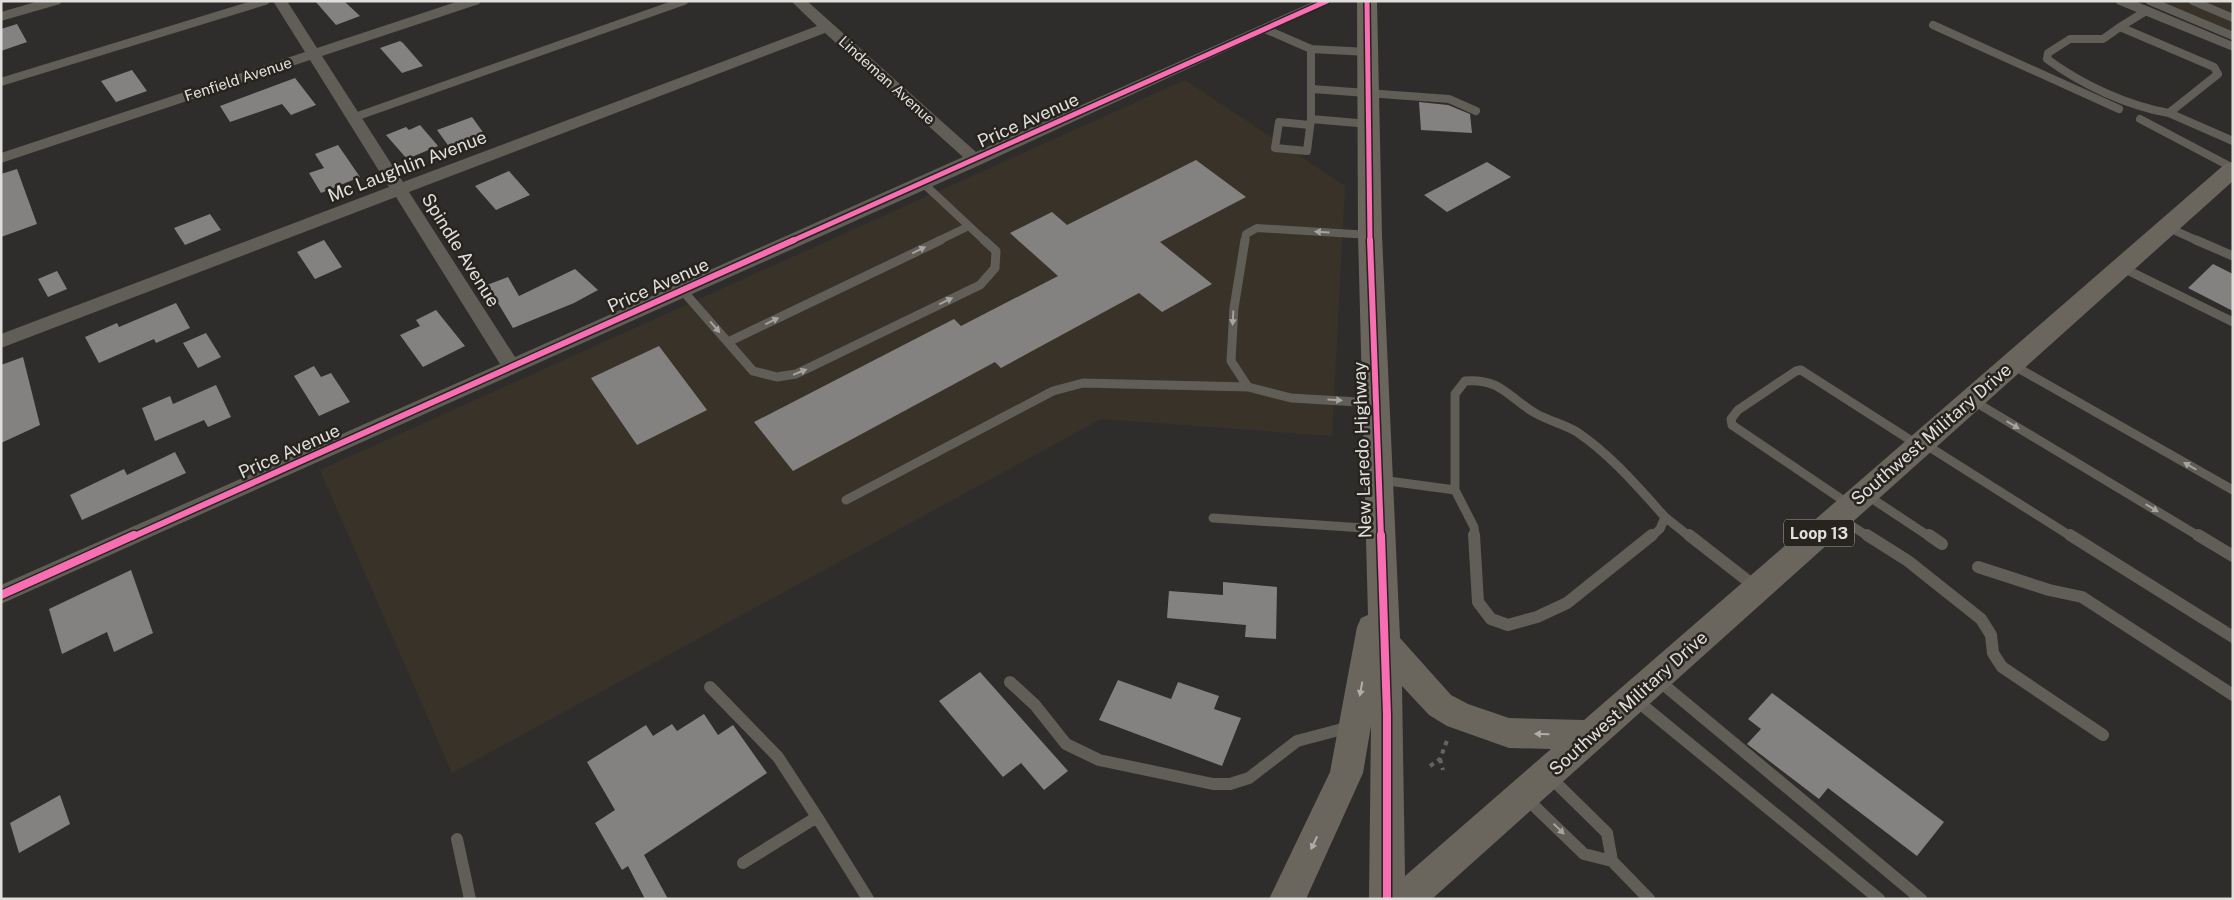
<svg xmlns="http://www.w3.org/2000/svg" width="2234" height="900" font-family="'Public Sans',sans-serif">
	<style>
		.built { fill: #393229 }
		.building { fill: #848280 }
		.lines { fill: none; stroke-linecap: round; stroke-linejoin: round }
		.path { stroke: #65635f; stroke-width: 4; stroke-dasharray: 4.5 4.5; stroke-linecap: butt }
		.lane-far2 { stroke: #615d57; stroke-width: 8 }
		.lane-far1 { stroke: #615d57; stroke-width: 9 }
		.lane { stroke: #615d57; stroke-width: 12 }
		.street { fill: #615d57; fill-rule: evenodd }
		.primary { fill: #6a655d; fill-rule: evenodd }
		.cycleway-far2-casing { stroke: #27241f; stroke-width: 8 }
		.cycleway-far1-casing { stroke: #27241f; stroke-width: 9 }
		.cycleway-casing { stroke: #27241f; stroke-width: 11 }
		.cycleway-far2 { stroke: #f96db3; stroke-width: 5 }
		.cycleway-far1 { stroke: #f96db3; stroke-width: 6 }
		.cycleway { stroke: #f96db3; stroke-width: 8 }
		.oneway { fill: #a7a4a0 }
		.oneway2 { fill: #b1aea9 }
		.labels { text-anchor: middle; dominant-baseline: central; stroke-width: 5; stroke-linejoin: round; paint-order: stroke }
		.far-street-label { font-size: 15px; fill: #e1dfdc; stroke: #27241f }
		.shield { fill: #27241f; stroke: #a9a7a3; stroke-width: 1 }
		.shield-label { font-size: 16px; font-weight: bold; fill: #e1dfdc }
		.street-label { font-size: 18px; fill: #e1dfdc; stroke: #27241f }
	</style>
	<rect width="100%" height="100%" fill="#2f2d2b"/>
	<path class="built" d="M2140,1H2233V39Z
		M1185,80L1345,186L1332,436L1101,419L452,773L320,470Z"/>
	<path class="building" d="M315,1H344L360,16L336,25Z
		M17,24L27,42L1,51V29Z
		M400,41L403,43L423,66L402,73L380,48Z
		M132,70L147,91L116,102L101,81Z
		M295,78L316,105L291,115L282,104L230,122L220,106Z
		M1419,102L1448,105L1470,114L1472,133L1421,130Z
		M472,117L485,135L450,148L437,130Z
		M420,125L438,146L407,159L386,135L406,127L409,130Z
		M338,145L360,177L321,193L309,173L324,168L315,154Z
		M1196,160L1246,197L1160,242L1212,284L1162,312L1139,293L1001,368L995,362L793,471L754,422L954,319L961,326L1058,276L1010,233L1052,212L1067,225Z
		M1487,162L1511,177L1447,212L1424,195Z
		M17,169L37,224L1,237V174Z
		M509,171L530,195L496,210L475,186Z
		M210,214L221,230L185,245L174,228Z
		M324,240L342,267L315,279L297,252Z
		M2213,264L2233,274V311L2188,288Z
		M575,269L598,290L574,303L513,328L487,285L508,277L519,296Z
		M57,271L67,289L48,297L38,279Z
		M176,303L190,328L156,343L154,339L99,363L85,337L117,323L119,327Z
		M436,310L465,346L423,367L400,335L420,326L416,320Z
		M206,333L221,357L198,368L183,343Z
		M659,346L707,410L637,445L591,378Z
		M23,357L40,425L1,443V365Z
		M314,366L321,377L331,373L350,402L319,416L294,376Z
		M216,385L231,417L208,427L204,420L155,441L142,408L170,396L173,404Z
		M175,452L186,473L82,520L70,495L124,469L127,475Z
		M131,570L153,633L114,652L107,632L62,654L49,609Z
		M1223,582L1277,587L1276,639L1245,637L1246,625L1167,618L1169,591L1223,595Z
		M980,672L1068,771L1044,790L1021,763L1003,777L939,701Z
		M1118,680L1171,699L1178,682L1219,696L1214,709L1241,718L1222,766L1099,720Z
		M1772,693L1944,822L1917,856L1828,788L1819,799L1747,744L1761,729L1748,719Z
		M704,714L718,735L733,725L767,773L644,855L668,899H645L628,866L622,870L595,823L615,810L587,762L646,725L653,736L672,724L677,731Z
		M60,795L70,824L19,853L10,823Z"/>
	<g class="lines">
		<path class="path" d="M1440,759L1443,770
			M1430,766L1440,759L1448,738"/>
		<path class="lane-far2" d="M2150,1L2233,36
			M2193,1L2233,18
			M2146,11L2120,27L2214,67L2218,74L2169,113L2233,141
			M1933,25L2119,109
			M2120,27L2103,39H2070L2048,53L2047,59C2081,84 2127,106 2169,113
			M1265,29L1311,49V119L1307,151L1275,148L1279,122L1310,125
			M1311,49L1368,52
			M1,82L265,1
			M1312,89L1449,99L1476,111
			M355,117L684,1
			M1311,119L1369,124
			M2140,119L2233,168
			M923,183L985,241
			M2167,227L2198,241
			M938,241L969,226
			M1245,241L1246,234L1257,228L1370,235"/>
		<path class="lane-far1" d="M1245,240L1234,308L1231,361L1248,387L1291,398L1375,403
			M2196,240L2233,256
			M2121,267L2233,322
			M683,291L753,371L777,377L796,374L980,285L995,268L996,251L984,240
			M728,342L941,240
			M2011,364L2233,490
			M1972,400L2200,537
			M1923,443L2072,537
			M1381,480L1455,490
			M1455,490L1474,527L1475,537
			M1455,490V394L1465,381C1500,378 1508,397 1535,413C1549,421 1564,424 1577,432C1611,455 1638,487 1665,517L1660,529L1651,537
			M1865,494L1930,537
			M846,500L1053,391L1083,383L1248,387
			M1850,505L1732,425L1731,419L1738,410L1796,371L1801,370L1918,445
			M1665,517L1690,537
			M1838,517L1869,537
			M1213,518L1379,529"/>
		<path class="lane" d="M1474,535L1478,602L1491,619L1508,625L1537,617L1567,603L1652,535
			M1689,535L1757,588
			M1867,535L1908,561L1981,619L1991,635L1993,653L2002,667L2103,735
			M1929,535L1942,544
			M2070,535L2233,637
			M2198,535L2233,556
			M1978,567L2049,590L2082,597L2233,695
			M1658,680L1921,899
			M1010,682L1035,705L1066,744L1099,760L1213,784H1230L1249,778L1297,741L1350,727
			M710,687L778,757L817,817
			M1636,700L1879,899
			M1549,776L1607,833L1612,861
			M1527,799L1584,854L1612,861L1649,899
			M457,839L470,899
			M743,863L817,817L868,899"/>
		<path class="street" d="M39,1H62L60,4L1,21V12Z
			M273,1H287L317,48L459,1H481L479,4L322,56L403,182L817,26L791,1H807L976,152L1315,1H1334L982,164L1,604V585L500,364L396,197L1,348V334L389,187L310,60L1,163V153L305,52ZM825,33L963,157L515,357L409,192Z
			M2115,1H2135L2233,42V51L2117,4Z"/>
		<path class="primary" d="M1357,1H1377L1382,235L1400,638L1451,695L1468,704L1509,718L1584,720L2225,164L2233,162V181L1432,899H1369L1371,726L1363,773L1306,899H1269L1330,772L1357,627L1361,618L1368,615L1358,235ZM1402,686L1429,715L1447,726L1509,748L1551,749L1405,876Z"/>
		<defs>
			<path id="cycleway-far2" d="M1367,1L1370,241
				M792,241L1327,1"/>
			<path id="cycleway-far1" d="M1370,240L1381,537
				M132,537L794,240"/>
			<path id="cycleway" d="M1381,535L1387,715V899
				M1,595L134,535"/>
		</defs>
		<use href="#cycleway-far2" class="cycleway-far2-casing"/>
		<use href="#cycleway-far1" class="cycleway-far1-casing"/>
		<use href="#cycleway" class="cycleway-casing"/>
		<use href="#cycleway-far2" class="cycleway-far2"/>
		<use href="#cycleway-far1" class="cycleway-far1"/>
		<use href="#cycleway" class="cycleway"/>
	</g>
	<defs><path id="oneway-solid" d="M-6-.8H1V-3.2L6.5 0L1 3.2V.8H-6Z" transform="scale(1.25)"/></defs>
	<g class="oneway">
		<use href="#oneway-solid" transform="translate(1322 232) rotate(-177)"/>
		<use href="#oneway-solid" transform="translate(919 250) rotate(-26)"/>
		<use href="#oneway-solid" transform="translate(946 301) rotate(-26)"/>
		<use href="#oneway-solid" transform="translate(1233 318) rotate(93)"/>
		<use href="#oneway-solid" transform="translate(772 321) rotate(-26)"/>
		<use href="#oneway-solid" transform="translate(715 327) rotate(49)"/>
		<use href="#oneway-solid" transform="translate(800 372) rotate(-22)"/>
		<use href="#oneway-solid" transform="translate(1335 400) rotate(4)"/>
		<use href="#oneway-solid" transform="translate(2013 425) rotate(31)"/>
		<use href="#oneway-solid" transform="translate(2190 466) rotate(-150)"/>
		<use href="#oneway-solid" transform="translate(2152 508) rotate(31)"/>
		<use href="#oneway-solid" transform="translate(1559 829) rotate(44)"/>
	</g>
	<g class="oneway2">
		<use href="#oneway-solid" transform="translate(1361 689) rotate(100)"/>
		<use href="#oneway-solid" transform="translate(1542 734) rotate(-179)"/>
		<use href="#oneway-solid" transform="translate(1314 843) rotate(115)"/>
	</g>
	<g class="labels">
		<g class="far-street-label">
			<text transform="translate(238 79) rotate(-18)">Fenfield Avenue</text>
			<text transform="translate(887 80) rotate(42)">Lindeman Avenue</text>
		</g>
		<rect class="shield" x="1784" y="519.5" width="70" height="27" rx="4"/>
		<g class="shield-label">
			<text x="1819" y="533">Loop 13</text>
		</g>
		<g class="street-label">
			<text transform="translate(1028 120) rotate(-24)">Price Avenue</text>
			<text transform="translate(407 166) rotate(-21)">Mc Laughlin Avenue</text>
			<text transform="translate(461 250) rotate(58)">Spindle Avenue</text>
			<text transform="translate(658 285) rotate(-24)">Price Avenue</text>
			<text transform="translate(1931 434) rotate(-41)">Southwest Military Drive</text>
			<text transform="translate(1362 450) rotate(-92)">New Laredo Highway</text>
			<text transform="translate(289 451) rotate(-24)">Price Avenue</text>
			<text transform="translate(1628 703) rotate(-42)">Southwest Military Drive</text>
		</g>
	</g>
	<rect width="2234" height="900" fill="none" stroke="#e1dfdc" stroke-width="5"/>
</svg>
